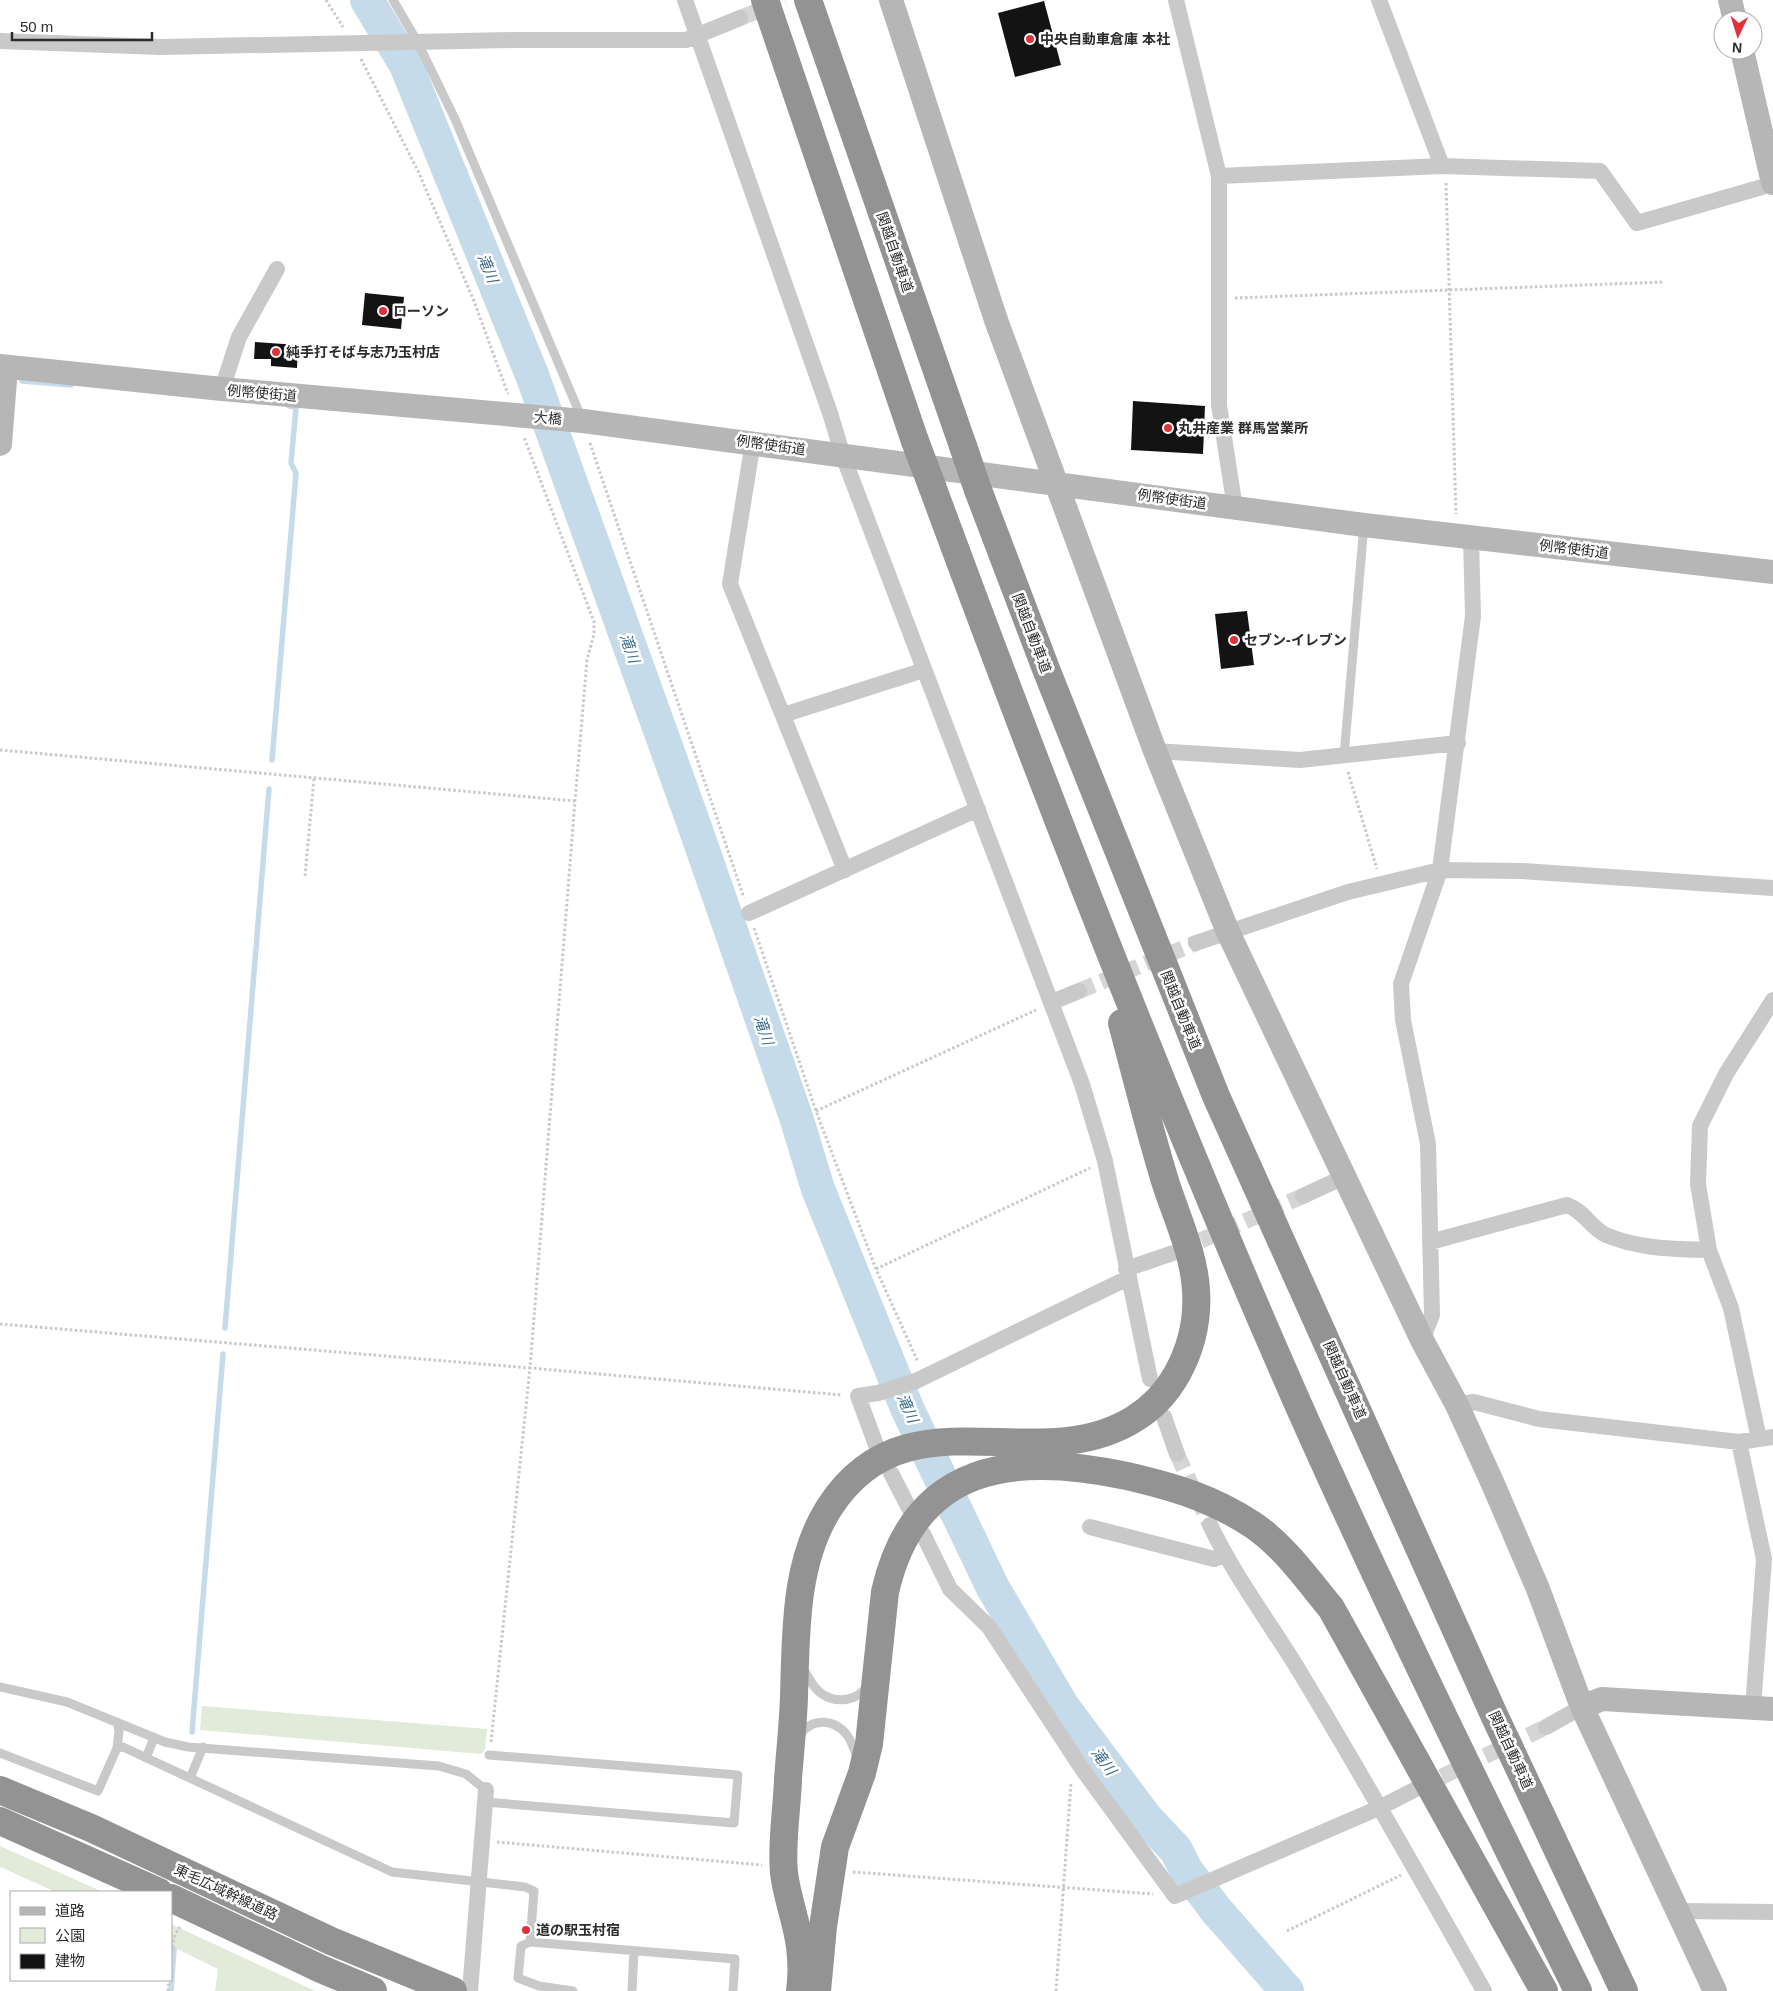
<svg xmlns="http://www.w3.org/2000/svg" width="1773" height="1991" font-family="Arial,'Noto Sans JP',sans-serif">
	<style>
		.green { fill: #e2eada }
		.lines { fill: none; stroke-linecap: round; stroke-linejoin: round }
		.stream { stroke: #c6dbe9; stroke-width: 5.5 }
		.river { stroke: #c6dbe9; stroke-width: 34 }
		.building { fill: #131313 }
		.street-tunnel { stroke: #d5d5d5; stroke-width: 16; stroke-dasharray: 16 8; stroke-linecap: butt }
		.path { stroke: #c9c9c9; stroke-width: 3; stroke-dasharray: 2.5 2.5; stroke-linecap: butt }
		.lane { stroke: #c9c9c9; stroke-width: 9 }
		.street { stroke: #c9c9c9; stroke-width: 16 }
		.secondary { stroke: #b6b6b6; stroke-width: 24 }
		.highway { stroke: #939393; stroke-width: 28 }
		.highway-bridge { stroke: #939393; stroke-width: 28 }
		.poi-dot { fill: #e0323c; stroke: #fff; stroke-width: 2 }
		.labels { text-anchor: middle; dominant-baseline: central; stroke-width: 5; stroke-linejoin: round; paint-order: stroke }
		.poi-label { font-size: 14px; font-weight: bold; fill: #2c2c2c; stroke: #fff; text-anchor: start }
		.street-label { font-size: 14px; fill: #2c2c2c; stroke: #fff }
		.water-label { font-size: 15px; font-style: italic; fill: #3d6c8b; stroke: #fff }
	</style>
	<rect width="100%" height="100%" fill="#fff"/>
	<path class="green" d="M202,1706L487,1729L485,1750L481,1754L200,1730Z
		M0,1846L103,1892H56L0,1867Z
		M171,1924L315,1991H215L218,1969L171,1946Z"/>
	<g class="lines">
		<path class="stream" d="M22,381L71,385
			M272,760L296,473L291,463L296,407L289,406
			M225,1328L269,789
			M192,1732L223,1354
			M171,1991L174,1949"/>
		<path class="river" d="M367,0L406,65L532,375L691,816L796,1117L818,1189L907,1408L993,1588L1063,1707L1146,1818L1176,1850L1186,1870L1216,1910L1287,1991"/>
	</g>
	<path class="building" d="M1044,1L1061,65L1015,77L998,13Z
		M365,293L404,297L401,329L362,325Z
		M255,342L298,345L297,368L271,366V359H254Z
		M1133,401L1205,406L1203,454L1131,450Z
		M1247,611L1254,665L1221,669L1215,614Z"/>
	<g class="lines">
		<path class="street-tunnel" d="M740,18L785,0
			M1079,991L1196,943
			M1179,1250L1303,1196
			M1177,1454L1210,1525
			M1420,1787L1546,1727"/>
		<path class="path" d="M326,0L343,27
			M361,59L418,171L474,301L508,394
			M1446,183L1456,514
			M1235,298L1664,282
			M590,443L744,898
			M0,750L575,801
			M1348,772L1377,869
			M305,876L314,778
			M754,928L816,1111L876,1269L918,1362
			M816,1111L1036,1010
			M876,1269L1090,1168
			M0,1324L530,1368L575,801L587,660L594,634V622L524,437
			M491,1742L530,1368L842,1395
			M497,1842L762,1865
			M853,1872L1153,1894
			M1287,1931L1401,1875
			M171,1952L175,1934L180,1927
			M168,1991L169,1980
			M1056,1991L1071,1783"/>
		<path class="lane" d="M393,0L417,41L455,119L582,419
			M1344,756L1364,525
			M803,1668C808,1677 814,1689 822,1694C837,1704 858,1701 868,1685
			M0,1687L67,1702L165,1742L188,1747L439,1766L466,1774L486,1790
			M117,1722L119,1731L117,1748
			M800,1735C811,1718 834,1718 847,1735C852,1742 855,1752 858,1760
			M0,1753L98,1791L117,1748L123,1747L392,1872L525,1887L534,1891L530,1942
			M146,1758L154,1738
			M190,1778L203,1747
			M485,1802L734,1823L738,1775L489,1755
			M573,1991L539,1986L518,1978L521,1946L530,1942L735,1959L733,1991
			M632,1991L634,1951"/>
		<path class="street" d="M685,0L830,413L843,456L1082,1084L1105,1161L1150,1379
			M1176,0L1219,176V405L1235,508
			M1379,0L1442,166
			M0,41L160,47L515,40H686L740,18
			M1219,176L1442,166L1600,171L1637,223L1773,184
			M222,389L239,337L277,269
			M753,442L730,584L845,870
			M783,715L924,670
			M1155,751L1300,760L1458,743
			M749,913L978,809
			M1196,943L1348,892L1440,870L1522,871L1773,888
			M1052,1002L1079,991
			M1303,1196L1346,1176
			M1430,1242L1567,1205C1584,1211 1591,1228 1606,1235C1639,1249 1674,1249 1709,1250
			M1126,1269L1173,1253
			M1422,1340L1432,1315L1428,1144L1403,1020L1401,984L1440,870L1473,616L1471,537
			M1457,1405L1474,1402L1539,1419L1739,1442L1773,1437
			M1164,1417L1177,1454
			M1759,1439L1731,1308L1709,1250L1698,1184L1700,1126L1726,1074L1773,1000
			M1739,1442L1764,1559L1753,1708
			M876,1445L858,1396L878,1393L916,1381L1128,1278
			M891,1473L909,1508
			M1210,1525C1236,1579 1273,1627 1304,1679C1366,1782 1425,1886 1484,1991
			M1090,1527L1214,1559L1224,1554
			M923,1534L950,1589L989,1627L1083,1770L1175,1896L1381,1807L1416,1789
			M1546,1727L1582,1707
			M1677,1911L1773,1912
			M470,1991L486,1790"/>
		<path class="secondary" d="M891,0L996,320L1155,751L1228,932L1422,1340L1457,1405L1493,1484L1538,1589L1582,1707L1715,1991
			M1730,0L1735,20
			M1742,50L1773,183
			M0,366L222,389L583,421L1364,525L1773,572
			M0,444L6,367
			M1582,1707L1602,1699L1773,1709"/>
		<path class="highway" d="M765,0L915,441
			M808,0L963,446
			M932,486C1046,795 1165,1102 1298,1404C1386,1602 1482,1797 1578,1991
			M978,490L1046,669L1216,1096L1495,1717L1624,1991
			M0,1790L91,1828L331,1941L453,1991
			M0,1821L159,1892
			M171,1898L321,1969L373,1991
			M800,1991C802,1976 802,1962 800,1947C797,1922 787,1898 784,1873C781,1843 787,1810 788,1779C790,1752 793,1725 794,1697C796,1634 794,1563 829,1508C906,1387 1035,1481 1134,1419C1152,1408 1167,1392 1177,1374C1192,1347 1198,1320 1196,1290C1194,1253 1176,1216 1165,1181C1149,1129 1136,1075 1122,1023
			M817,1991L823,1927L835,1847L862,1773L869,1744L885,1592C914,1463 1014,1452 1127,1476C1174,1487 1212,1498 1253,1525C1284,1546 1307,1579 1331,1608L1544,1991"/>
		<path class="highway-bridge" d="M915,441L932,486
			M963,446L978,490"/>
	</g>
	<g class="poi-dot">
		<circle cx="1030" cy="39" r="5"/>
		<circle cx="383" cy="311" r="5"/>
		<circle cx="276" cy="352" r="5"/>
		<circle cx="1168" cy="428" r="5"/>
		<circle cx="1234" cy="640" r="5"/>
		<circle cx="526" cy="1930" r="5"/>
	</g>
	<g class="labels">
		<g class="poi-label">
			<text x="1040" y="39">中央自動車倉庫 本社</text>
			<text x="393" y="311">ローソン</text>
			<text x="286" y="352">純手打そば与志乃玉村店</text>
			<text x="1178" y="428">丸井産業 群馬営業所</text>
			<text x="1244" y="640">セブン-イレブン</text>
			<text x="536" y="1930">道の駅玉村宿</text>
		</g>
		<g class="street-label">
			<text transform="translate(895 252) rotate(71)">関越自動車道</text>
			<text transform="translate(262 393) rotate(5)">例幣使街道</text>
			<text transform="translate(548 418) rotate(5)">大橋</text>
			<text transform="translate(771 445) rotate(8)">例幣使街道</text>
			<text transform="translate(1172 499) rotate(8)">例幣使街道</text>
			<text transform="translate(1574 549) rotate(7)">例幣使街道</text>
			<text transform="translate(1032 633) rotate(69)">関越自動車道</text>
			<text transform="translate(1181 1010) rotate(68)">関越自動車道</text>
			<text transform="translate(1345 1380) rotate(66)">関越自動車道</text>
			<text transform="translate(1511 1750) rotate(65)">関越自動車道</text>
			<text transform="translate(226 1892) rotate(25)">東毛広域幹線道路</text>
		</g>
		<g class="water-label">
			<text transform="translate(488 268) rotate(68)">滝川</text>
			<text transform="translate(630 648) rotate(70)">滝川</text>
			<text transform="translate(764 1030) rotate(71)">滝川</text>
			<text transform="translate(908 1408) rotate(66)">滝川</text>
			<text transform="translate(1104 1761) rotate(53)">滝川</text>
		</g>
	</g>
	<rect x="10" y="1891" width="162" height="90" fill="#ffffff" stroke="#ababab"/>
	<rect x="20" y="1907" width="25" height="8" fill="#b6b6b6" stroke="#ababab"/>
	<text x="55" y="1916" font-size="15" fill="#2c2c2c">道路</text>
	<rect x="20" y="1928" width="25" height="15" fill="#e2eada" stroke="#ababab"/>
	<text x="55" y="1941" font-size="15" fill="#2c2c2c">公園</text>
	<rect x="20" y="1954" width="25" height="15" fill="#131313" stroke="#ababab"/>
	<text x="55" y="1966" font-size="15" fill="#2c2c2c">建物</text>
	<g transform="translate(1738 35) rotate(184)"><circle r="24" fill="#ffffff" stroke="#ababab"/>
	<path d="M0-4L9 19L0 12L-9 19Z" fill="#e0323c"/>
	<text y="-8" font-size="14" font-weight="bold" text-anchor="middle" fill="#2c2c2c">N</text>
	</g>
	<path d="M12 32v8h140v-8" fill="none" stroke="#2c2c2c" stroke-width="2.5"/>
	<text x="20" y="32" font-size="15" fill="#2c2c2c" stroke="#ffffff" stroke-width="4" paint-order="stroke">50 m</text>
</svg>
